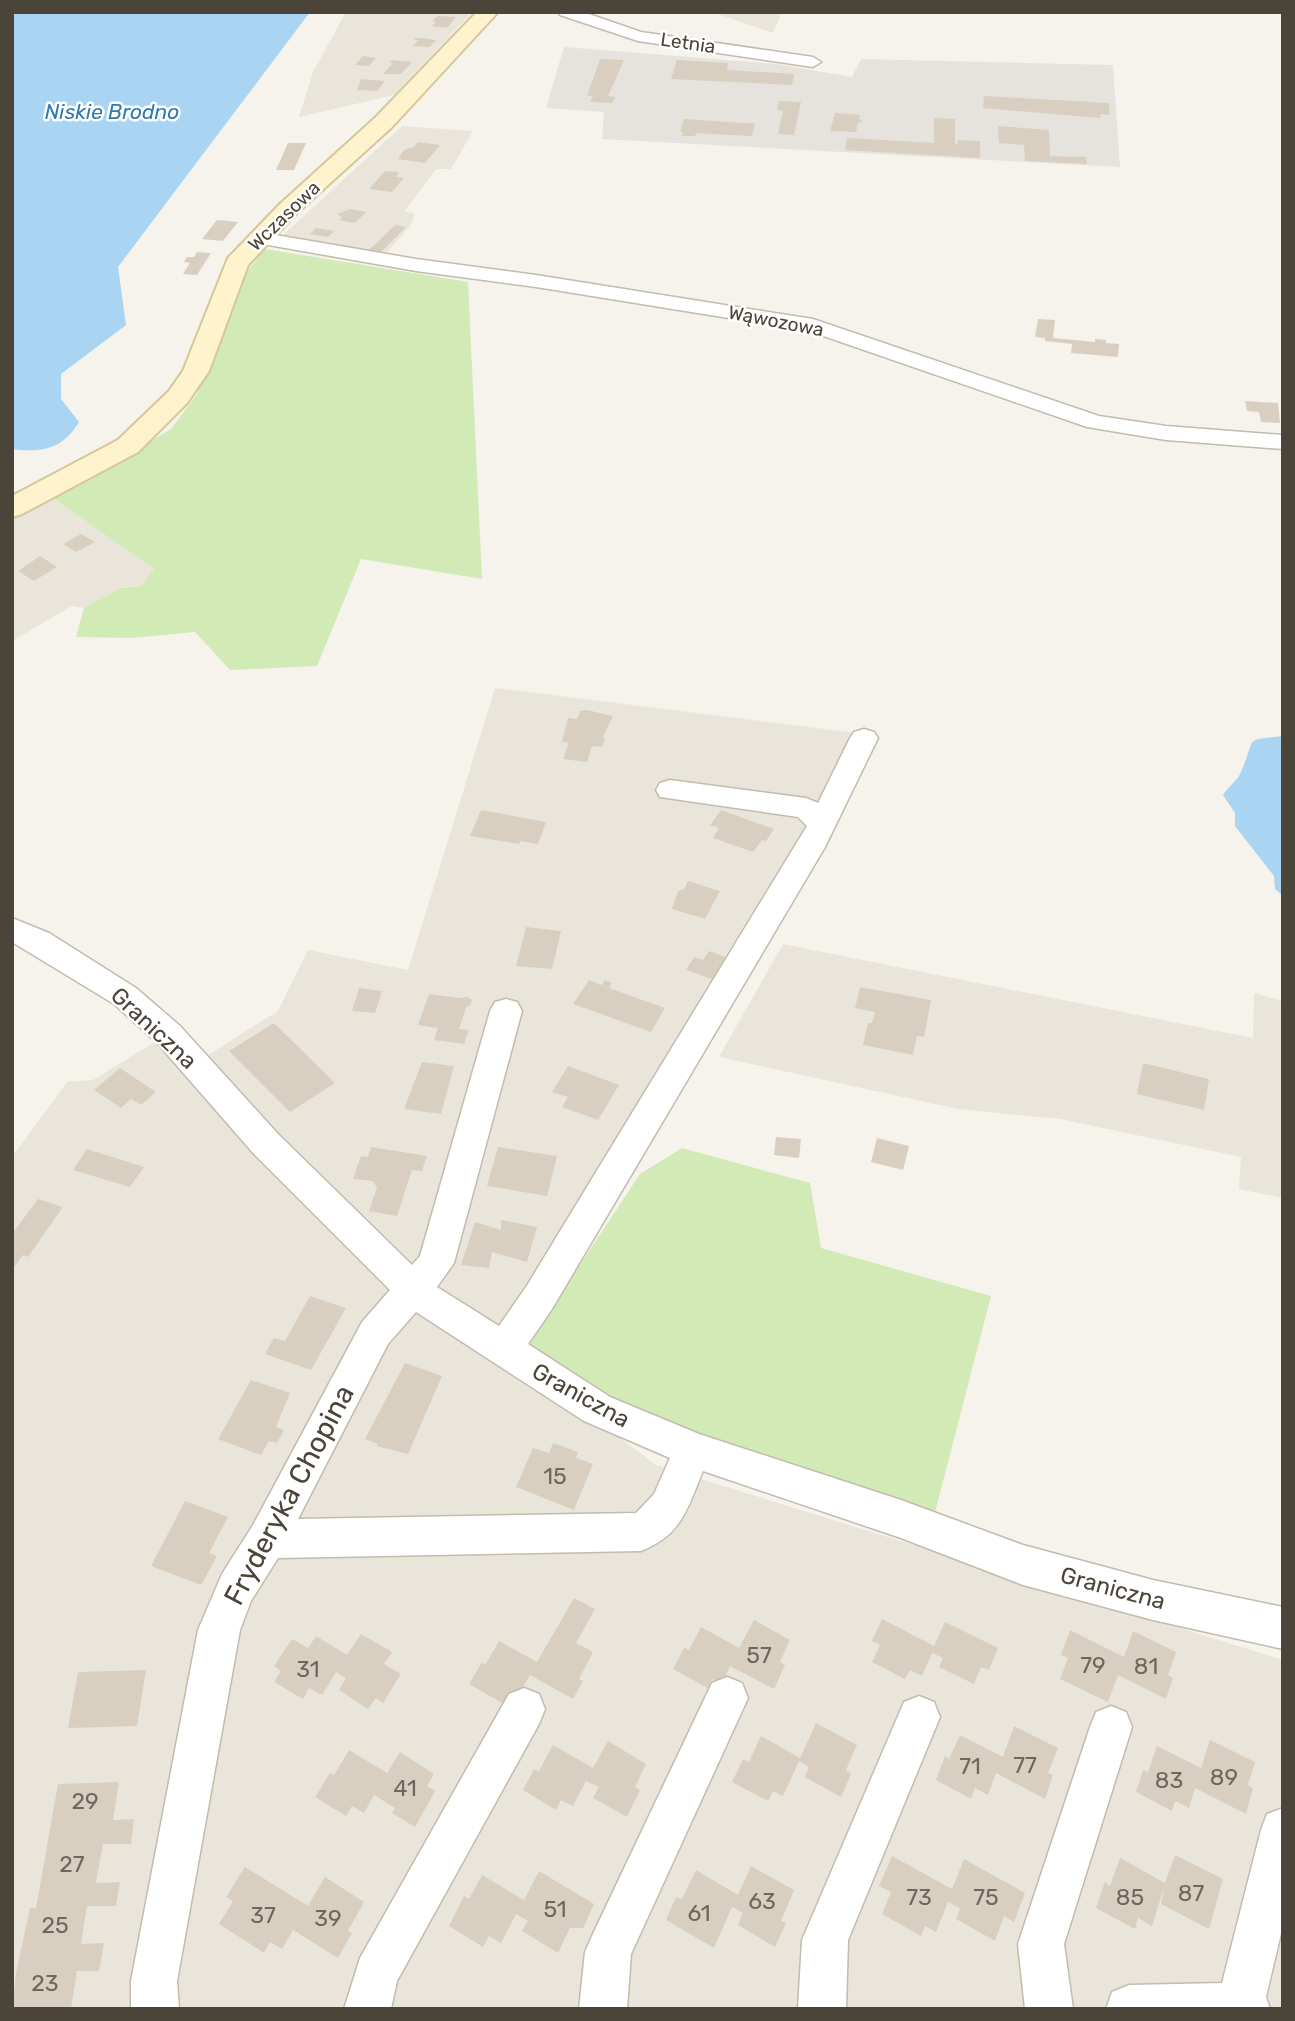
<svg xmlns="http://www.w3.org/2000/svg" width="1295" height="2021" font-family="Rubik,sans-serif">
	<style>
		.residential { fill: #eae5da }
		.industrial { fill: #e6e2dd }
		.green { fill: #d2eab5 }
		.water { fill: #a9d4f2 }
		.building { fill: #d8cfc1 }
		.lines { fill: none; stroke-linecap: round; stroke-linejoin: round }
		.street-casing { stroke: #c2bbae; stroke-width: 3 }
		.secondary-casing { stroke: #d6c79b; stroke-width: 4 }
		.street { fill: #fff; fill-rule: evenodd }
		.secondary { fill: #fff3cd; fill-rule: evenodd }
		.labels { text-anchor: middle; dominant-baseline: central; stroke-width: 5; stroke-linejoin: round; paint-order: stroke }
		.far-street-label { font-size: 19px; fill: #4b4439; stroke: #fff }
		.far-water-label { font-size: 21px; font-style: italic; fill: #2e7ab2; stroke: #fff }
		.street-label { font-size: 23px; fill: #4b4439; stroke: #fff }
		.near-number-label { font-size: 23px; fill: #6e675b }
		.near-street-label { font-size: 28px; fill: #4b4439; stroke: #fff }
	</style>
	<rect width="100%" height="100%" fill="#f6f3ec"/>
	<path class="residential" d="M346,12H472L394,95L299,117L313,72Z
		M712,12H782L773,33Z
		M402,126L473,131L451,169H436L405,211L415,214L410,226L383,257L282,236Z
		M53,498L155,569L141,586L122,587L84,608L72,606L12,641V517Z
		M495,688L856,733L823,811L750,917L503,1334L397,1259L205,1057L278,1011L308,950L408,970Z
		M783,944L1253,1038L1254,993L1283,1001V1198L1239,1189L1241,1157L1060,1119L958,1109L719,1057Z
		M155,1042L319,1214L656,1465L1283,1660V2009H12V1157L67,1082L93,1080Z"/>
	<path class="industrial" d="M564,47L776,64L852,77L861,59L1113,65L1120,167L602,139L604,112L546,108Z"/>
	<path class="green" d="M265,249L468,282L482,579L361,559L317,666L230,670L195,632L131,638L76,637L84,608L120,588L141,586L154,569L53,498L171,429L197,394L244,275Z
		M682,1148L810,1183L821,1248L991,1296L933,1520L690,1441L520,1355L640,1174Z"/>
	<path class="water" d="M12,12H310L118,267L126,325L61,374V399L79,422C63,449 42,453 12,449Z
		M1283,736V896L1275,889L1274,876L1235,826V813L1223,795C1227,788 1235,782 1239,776C1245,765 1247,754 1252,742L1258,739Z"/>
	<path class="building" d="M438,16L456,17L447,28L432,26L436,22L432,21Z
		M416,38H420L436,40L430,47L413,46L418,40H414Z
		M363,56L376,58L369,66L355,65Z
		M600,59L624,60L608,96L615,97L612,103L590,102L593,96H587Z
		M392,60L412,62L401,74H383L393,63L389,62Z
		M677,60L728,63L727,70L794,74L792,85L671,79Z
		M361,79L385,81L377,91L357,90Z
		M984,96L1109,103L1110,115L1100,114L1101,118L983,108Z
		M779,101L801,102L794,135L778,134L783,111L777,110Z
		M835,113L860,115L859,119L863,121L858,123L856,132L830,131Z
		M934,118L955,119V144H958V140L980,141V158L845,150L847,138L934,143Z
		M684,119L741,123H755L752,136L696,133L695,136H682L683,132H680Z
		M998,126L1049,130L1050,156L1086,157L1087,164L1025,161L1024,145L999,143Z
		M418,142L440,145L425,163L398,159L404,150L414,147Z
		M288,143H306L294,170H276Z
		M385,171L399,172L396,177L404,178L392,192L369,189Z
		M350,209L366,212L355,223L339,220L342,217L337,214Z
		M217,220L238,222L223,241L202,239Z
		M395,225L406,227L378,255L367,252Z
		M316,228L334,231L328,237L310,234Z
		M197,252L211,253L197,275L183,274L190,263L184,262L187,257H194Z
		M1038,319L1055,320L1053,338L1095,342V339L1106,340V343L1119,344L1118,357L1071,353L1072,344L1045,341V338L1035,337Z
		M1245,401L1278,403L1280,423L1261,422L1259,412L1247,411Z
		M81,534L95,542L76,552L63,544Z
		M40,556L57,567L34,581L18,571Z
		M587,710L613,716L603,737L605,738L602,747L592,746L587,762L563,759L569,743L562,742L568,718L577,719L580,711Z
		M481,810L546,822L538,844L521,841L519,844L470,836Z
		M721,810L774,829L766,841L762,840L753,852L713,838L719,828L710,825Z
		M688,881L720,891L705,919L672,909L678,891L684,889Z
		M526,927L561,931L552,969L516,966Z
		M709,951L729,958L715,980L686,970L694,957L703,960Z
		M589,980L602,985L605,980L612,983L609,988L665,1008L651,1032L573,1004Z
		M860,987L931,1000L924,1037L917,1036L913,1055L863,1045L868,1023H872L875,1012L855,1008Z
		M359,988L382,991L375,1013L352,1011Z
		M429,994L459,998L468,997L472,1000L470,1006L466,1007L459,1029L469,1030L464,1044L434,1040L438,1028L418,1025Z
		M274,1023L335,1083L290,1112L229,1051Z
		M422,1062L454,1066L441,1114L404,1109Z
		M1143,1063L1209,1079L1204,1110L1137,1094Z
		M568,1066L619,1085L598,1120L562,1107L568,1097L552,1092Z
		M120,1068L156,1092L141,1105L131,1099L121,1108L94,1090Z
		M776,1137L801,1139L799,1158L774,1155Z
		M877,1138L909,1146L903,1170L871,1162Z
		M371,1147L427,1156L422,1171L412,1170L397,1216L369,1211L377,1188L373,1181L353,1179L361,1156L368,1157Z
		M498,1147L557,1156L547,1196L487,1186Z
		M87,1149L144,1167L130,1187L73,1170Z
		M38,1199L63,1207L28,1257L23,1255L12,1270V1234Z
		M501,1220L537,1227L527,1262L492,1252L489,1268L461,1265L475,1222L501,1230Z
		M310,1296L346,1308L311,1370L265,1354L274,1338L285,1341Z
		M405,1363L442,1376L408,1454L377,1446L378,1444L365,1439Z
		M251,1380L290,1393L276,1427L284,1430L277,1443L269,1441L261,1455L218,1439Z
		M553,1443L578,1452L576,1458L593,1464L574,1510L516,1487L533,1448L549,1453Z
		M185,1501L228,1517L209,1553L217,1556L201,1585L151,1566Z
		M574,1598L595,1609L576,1643L593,1652L579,1679L583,1681L573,1699L530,1675L511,1708L469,1684L482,1662L485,1665L499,1641L537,1662Z
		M882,1619L934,1646L945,1622L998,1648L989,1670L981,1667L974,1684L939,1667L943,1658L932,1653L922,1676L910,1670L905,1679L872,1662L880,1645L872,1641Z
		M754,1620L790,1640L780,1662L785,1665L774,1689L730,1666L722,1683L712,1679L708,1688L673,1669L684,1648L689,1650L701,1627L739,1648Z
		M1070,1630L1124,1657L1133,1631L1176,1652L1168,1675L1173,1678L1166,1699L1118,1675L1108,1702L1060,1679L1068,1658L1061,1655Z
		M361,1634L392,1652L384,1664L401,1674L383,1703L376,1698L368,1709L339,1690L346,1678L336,1672L322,1695L309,1688L303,1699L274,1682L281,1671L274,1666L292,1639L308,1648L316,1636L347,1655Z
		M146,1670L137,1726L68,1728L78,1672Z
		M816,1723L857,1745L846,1770L851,1774L841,1797L805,1777L809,1767L799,1761L783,1796L773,1791L768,1801L732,1782L743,1759L749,1762L761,1736L800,1758Z
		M1014,1726L1058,1748L1048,1773L1053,1775L1045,1799L996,1773L988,1795L975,1788L971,1799L936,1780L945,1756L949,1759L960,1735L1003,1757Z
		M1210,1740L1255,1762L1248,1785L1253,1788L1246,1814L1195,1788L1189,1808L1175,1801L1172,1811L1136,1792L1143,1770L1148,1772L1157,1746L1201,1768Z
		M608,1741L646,1764L635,1787L640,1790L627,1817L593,1798L599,1787L586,1781L573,1806L561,1800L556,1810L523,1790L534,1769L539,1771L553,1745L593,1768Z
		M349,1750L387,1773L400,1752L434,1774L427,1786L435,1791L415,1827L392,1813L395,1808L374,1795L364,1813L352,1806L346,1816L315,1797L330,1773L334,1775Z
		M119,1782L113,1820L134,1819L131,1844H103L96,1883L120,1882L116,1906H87L81,1944L104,1943L99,1971H77L71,2009H12L16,1973L30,1908H36L58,1784Z
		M1175,1855L1223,1879L1209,1929L1161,1904L1164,1888L1152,1926L1138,1918L1135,1929L1096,1908L1105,1882L1110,1886L1120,1858L1165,1883Z
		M892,1856L952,1889L964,1859L1025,1893L1014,1922L1004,1916L995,1941L956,1919L960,1908L948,1902L936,1932L925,1926L921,1936L882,1914L891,1892L879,1886Z
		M751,1866L794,1890L781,1921L786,1923L775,1947L738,1925L743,1913L732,1907L714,1948L666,1920L676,1897L682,1899L696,1870L738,1895Z
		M245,1867L308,1906L325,1877L364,1902L348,1931L352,1933L338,1958L293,1930L282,1949L270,1942L264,1953L219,1924L233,1901L226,1897Z
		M539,1871L594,1904L583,1928H570L558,1953L522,1931L528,1921L516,1914L501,1943L489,1936L483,1947L449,1926L464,1896L469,1899L482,1875L524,1900Z"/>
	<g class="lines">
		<defs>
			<path id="street" d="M558,12H583L641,32L813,57L821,62L813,67L638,41L560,15Z
				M258,232L416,259L536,275L813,319L1099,416L1166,426L1283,435V449L1166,440L1087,427L809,331L536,287L416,271L251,242L248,238L251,234Z
				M864,729L874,732L878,738L825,847L552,1309L528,1344L610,1397L699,1434L901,1500L1023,1545L1153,1580L1283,1607V1649L1153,1620L1023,1585L901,1538L703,1471C687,1509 682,1535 641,1551L278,1558L251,1601L240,1630L177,1981L179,2009H131V1981L198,1630L222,1574L253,1525L362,1322L390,1290L254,1154L158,1044L114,1004L12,942V918L49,933L136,988L180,1026L278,1134L412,1265L420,1256L490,1011L495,1002L506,999L517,1002L522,1011L454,1263L437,1287L499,1326L526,1287L807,826L798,817L660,797L656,790L660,783L670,780L806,798L818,803L850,738L854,732ZM416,1312L584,1421L670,1458L654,1494L636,1513L298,1519L388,1344Z
				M727,1677L742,1683L748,1698L631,1954L627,2009H579L585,1952L592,1936L712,1683Z
				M524,1688L539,1694L545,1709L539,1724L397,1981L391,2009H344L360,1958L509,1694Z
				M919,1696L934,1702L940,1717L848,1940L846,2009H798L802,1940L904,1702Z
				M1111,1706L1126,1712L1132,1727L1064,1944L1073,2009H1025L1018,1944L1090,1727L1096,1712Z
				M1283,1808V1925L1266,1997L1270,2009H1106L1112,1992L1129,1985L1222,1983L1261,1830L1267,1814Z"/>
			<path id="secondary" d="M477,12H498L392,127L296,214L248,265L209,371L187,403L138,452L22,514L12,517V496L118,440L169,391L183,371L228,258L280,204L376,117Z"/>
		</defs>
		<use href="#street" class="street-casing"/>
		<use href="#secondary" class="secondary-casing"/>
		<use href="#street" class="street"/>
		<use href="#secondary" class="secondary"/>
	</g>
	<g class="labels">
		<g class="far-street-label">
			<text transform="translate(688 43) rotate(8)">Letnia</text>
			<text transform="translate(284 216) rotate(-44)">Wczasowa</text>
			<text transform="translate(776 321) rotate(11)">Wąwozowa</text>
		</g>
		<g class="far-water-label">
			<text x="112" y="111">Niskie Brodno</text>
		</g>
		<g class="street-label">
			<text transform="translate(154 1028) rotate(43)">Graniczna</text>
			<text transform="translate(581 1395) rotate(29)">Graniczna</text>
			<text transform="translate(1113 1588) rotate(15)">Graniczna</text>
		</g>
		<g class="near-number-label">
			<text x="555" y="1476">15</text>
			<text x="759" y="1655">57</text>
			<text x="1093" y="1665">79</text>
			<text x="1146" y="1666">81</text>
			<text x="308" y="1669">31</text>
			<text x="1025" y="1765">77</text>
			<text x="970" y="1766">71</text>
			<text x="1224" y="1777">89</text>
			<text x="1169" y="1780">83</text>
			<text x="405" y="1788">41</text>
			<text x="85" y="1801">29</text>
			<text x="72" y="1864">27</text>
			<text x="1191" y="1893">87</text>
			<text x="919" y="1897">73</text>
			<text x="986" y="1897">75</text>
			<text x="1130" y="1897">85</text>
			<text x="762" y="1901">63</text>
			<text x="555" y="1909">51</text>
			<text x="699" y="1913">61</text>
			<text x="263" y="1915">37</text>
			<text x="328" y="1918">39</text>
			<text x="55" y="1925">25</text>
			<text x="45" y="1983">23</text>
		</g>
		<g class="near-street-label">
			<text transform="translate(289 1495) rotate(-62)">Fryderyka Chopina</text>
		</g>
	</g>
	<rect width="1295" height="2021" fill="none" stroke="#4b4439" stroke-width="28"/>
</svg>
